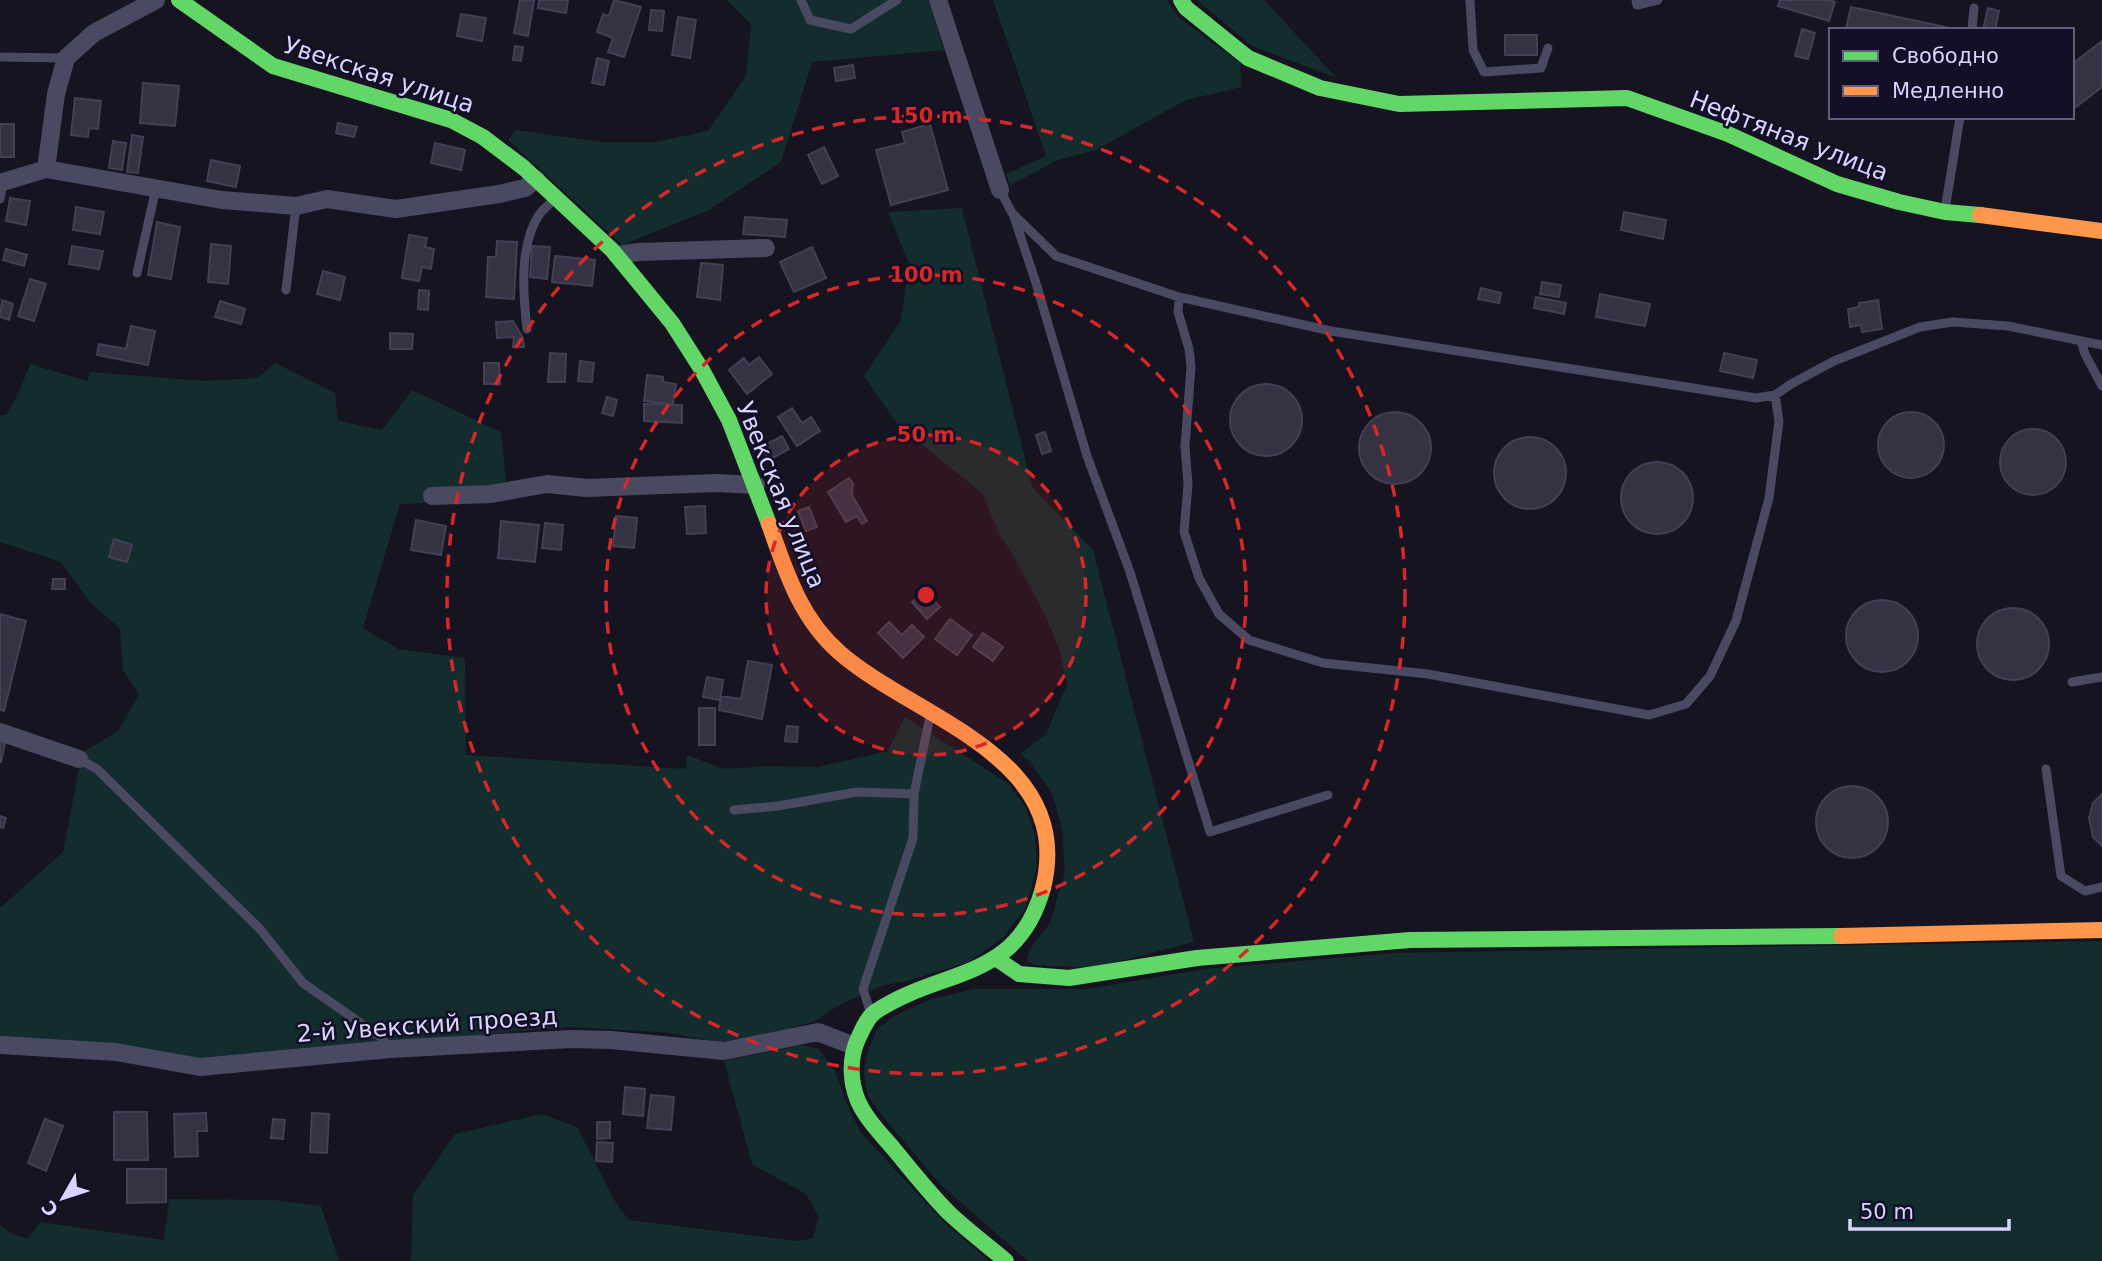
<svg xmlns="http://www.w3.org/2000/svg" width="2102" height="1261" font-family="'DejaVu Sans',sans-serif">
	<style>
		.green { fill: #132c2d }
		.building { fill: #343243; stroke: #433f54; stroke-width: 2 }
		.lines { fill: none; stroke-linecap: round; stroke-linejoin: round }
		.lane { stroke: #4a4962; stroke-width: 9 }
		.street { stroke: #4a4962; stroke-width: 18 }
		.fast { stroke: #63d668; stroke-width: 16 }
		.slow { stroke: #ff974d; stroke-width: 16 }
		.ring { fill: none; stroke: #d62828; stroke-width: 3.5; stroke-dasharray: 12 9 }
		.labels { text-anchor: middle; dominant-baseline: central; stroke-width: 5; stroke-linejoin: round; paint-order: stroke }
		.street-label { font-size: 24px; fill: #d9d4ff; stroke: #130f26 }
		.centre { fill: #d62828; stroke: #130f26; stroke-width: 3.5 }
		.ring-label { font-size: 21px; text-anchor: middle; font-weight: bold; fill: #d62828; stroke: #130f26; stroke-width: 5; stroke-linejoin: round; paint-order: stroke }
	</style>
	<rect width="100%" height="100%" fill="#161421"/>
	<path class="green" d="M727,0H928L944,50L812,62L781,162L707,211L622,245L508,140L516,130L601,142H655L708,131L746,76L751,24Z
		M993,0H1167L1179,18L1240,63L1242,87L1186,100L1096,150L1058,160L1010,185L1006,174L1046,156Z
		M1197,0H1264L1337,78L1252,46Z
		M962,208L1032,487L1093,550L1194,942L1093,968L1035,965L1027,961L1029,950L1050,923L1065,872L1062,829L1052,793L1030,762L1020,754L1046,734L1067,685L1059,649L1045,615L1012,553L999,534L983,494L898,425L864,376L901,320L909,264L888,212Z
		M275,363L335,393L338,421L382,430L412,390L501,432L506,479L498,500L400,504L363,628L398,649L465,658L466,755L686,769L687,755L724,769L767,766L818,767L888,751L905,717L1009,784L1026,808L1035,836L1037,867L1025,909L1003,938L968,962L908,981L884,985L841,1004L815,1021L764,1036L718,1042L662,1032L570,1027L199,1059L0,1038V908L63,852L82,753L118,731L139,694L123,670L120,629L89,601L61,562L0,542V415H6L18,395L30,364L87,381L91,372L205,381L257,378Z
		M2102,941V1261H1028L941,1185L883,1117L868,1096L864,1072L868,1050L877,1030L894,1016L929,1000L973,989H1088L1205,969L1395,953Z
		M802,1045L819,1049L835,1071L848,1107L861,1133L944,1222L989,1261H411L413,1195L455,1134L542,1114L577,1127L616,1203L629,1220L798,1241L813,1238L819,1217L806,1194L752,1164L724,1061Z
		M169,1199L274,1200L321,1206L339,1261H0V1225L12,1234L28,1239L40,1222L164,1240Z"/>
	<path class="building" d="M520,0L534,1L528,36L514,33Z
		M539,0H568L566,13L538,8Z
		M614,0L641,7L624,57L608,52L613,38L597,32L603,14L609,16Z
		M1780,0H1829L1835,2L1829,21L1778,6Z
		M1851,7L1959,30L1846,29Z
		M1988,8L1999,11L1995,30H1983Z
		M651,10L664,11L662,31L649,30Z
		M461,14L486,18L482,41L457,36Z
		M678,17L696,20L690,58L672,55Z
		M1802,29L1815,33L1808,59L1795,56Z
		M1505,35H1537V55H1505Z
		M2102,41V87L2072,110V64Z
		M515,46L523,47L521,61L513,60Z
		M597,58L609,61L604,85L592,83Z
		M853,65L855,78L836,81L834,68Z
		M143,83L179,86L175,126L140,123Z
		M75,98L101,101L98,129L89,128L88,137L71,135Z
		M338,123L357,127L354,137L336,133Z
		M0,124H14V157H0Z
		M930,124L948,190L891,205L876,150L905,143L902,132Z
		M132,135L143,137L138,173L127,172Z
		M113,141L126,143L122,170L109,168Z
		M435,143L465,150L461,170L431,163Z
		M824,147L838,176L822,184L808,155Z
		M211,160L240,166L236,187L207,181Z
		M10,198L30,201L26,225L6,221Z
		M76,207L104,212L100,234L73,230Z
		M1624,212L1666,220L1663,239L1621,230Z
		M745,217L787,220L785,237L743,234Z
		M157,222L180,227L171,279L148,275Z
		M409,235L427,238L425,247L434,249L431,269L422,267L419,281L402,278Z
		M497,241L517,242L514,299L486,297L488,257H496Z
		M211,244L231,246L228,284L208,282Z
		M72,246L103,251L99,269L69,264Z
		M532,246L550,247L547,279L530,277Z
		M812,247L826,278L794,292L780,262Z
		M6,249L27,255L24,266L3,260Z
		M555,256L595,260L592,286L552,282Z
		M701,263L723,265L720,300L697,297Z
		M323,271L345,277L340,300L317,294Z
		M30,279L46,284L34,321L18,316Z
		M1542,282L1561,285L1559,297L1540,294Z
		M1481,288L1501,293L1499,303L1478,299Z
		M419,290L429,291L428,310L418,309Z
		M1600,294L1650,304L1645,326L1596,317Z
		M1536,297L1566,303L1564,314L1534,308Z
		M2,300L13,304L9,320L0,317Z
		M1878,300L1882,329L1862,332L1861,325L1850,327L1848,309L1859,307V303Z
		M220,301L245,309L241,324L215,317Z
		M513,321L523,338L524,347H513L514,337L497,338L496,322Z
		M131,326L155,331L148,365L97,355L99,344L126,349Z
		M390,333L413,334L412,349H390Z
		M550,353L566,354L565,382H548Z
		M1724,353L1757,360L1753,378L1720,371Z
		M759,357L772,374L747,394L729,370L744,358L749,365Z
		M580,361L594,363L592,382L578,381Z
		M484,363H499L500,384H484Z
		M647,375L663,377V382L676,384L673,404L644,401Z
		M1230 420a36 36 0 1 1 72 0a36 36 0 1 1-72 0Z
		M607,397L617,400L613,416L602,413Z
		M644,404L682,405V423L644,421Z
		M792,408L802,423L811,417L820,431L797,446L778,417Z
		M1359 448a36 36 0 1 1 72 0a36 36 0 1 1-72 0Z
		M1878 445a33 33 0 1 1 66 0a33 33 0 1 1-66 0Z
		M2000 462a33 33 0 1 1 66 0a33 33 0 1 1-66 0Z
		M1045,432L1051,451L1042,454L1036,435Z
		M782,436L789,449L769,460L761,447Z
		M1494 473a36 36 0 1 1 72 0a36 36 0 1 1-72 0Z
		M1621 498a36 36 0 1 1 72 0a36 36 0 1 1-72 0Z
		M849,478L853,483L852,495L867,521L862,524L857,516L846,522L828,492Z
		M705,506L706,533L687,534L685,507Z
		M809,507L817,527L806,531L798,511Z
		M616,516L637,518L634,548L613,546Z
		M416,520L446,526L441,555L411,550Z
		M501,521L539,525L535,562L498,558Z
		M545,523L563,525L561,550L542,548Z
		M114,539L132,545L127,562L109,557Z
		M53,579H65V589H52Z
		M925,591L940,607L927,619L912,602Z
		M1846 636a36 36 0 1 1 72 0a36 36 0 1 1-72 0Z
		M1977 644a36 36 0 1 1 72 0a36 36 0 1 1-72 0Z
		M0,614L26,621L4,711L0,710Z
		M950,619L972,635L957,655L935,639Z
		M889,622L902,635L912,625L924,637L903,658L878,633Z
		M983,633L1003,647L993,661L973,647Z
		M748,661L772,665L762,719L719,710L721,696L741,699Z
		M707,677L723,680L720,700L703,697Z
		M699,708H715V745H699Z
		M787,726L798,727L797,742L785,741Z
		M0,742L5,743L1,762H0Z
		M1816 822a36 36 0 1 1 72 0a36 36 0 1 1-72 0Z
		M2102,794V846L2093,837L2089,818L2093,803Z
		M0,816L6,818L3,828L0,827Z
		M625,1087L645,1089L643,1116L623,1114Z
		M651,1095L674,1097L671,1130L647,1128Z
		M114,1112H147L148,1160H114Z
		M206,1113L207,1131H197L198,1156L175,1157L174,1114Z
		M312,1113L329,1114L327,1153L310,1152Z
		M45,1119L63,1126L46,1171L28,1163Z
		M273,1119L285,1120L283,1139L271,1138Z
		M597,1122H610V1138L597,1139Z
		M597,1142L613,1143L612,1162L596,1161Z
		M127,1169H166V1202L127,1203Z"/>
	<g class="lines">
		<path class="lane" d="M801,0L810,20L851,29L897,0
			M1470,0L1473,50L1484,72L1541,68L1548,48
			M1636,0L1637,5L1658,0
			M1972,30L1974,8
			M0,57L66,58
			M1000,190L1012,213L1056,256L1179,297L1331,331L1756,398L1775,395L1791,384L1834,361L1920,327L1953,322L2008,326L2102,345
			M0,199L3,182
			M1945,210L1960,117
			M1013,214L1036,283L1087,456L1130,572L1210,832L1328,795
			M137,273L156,188
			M286,290L296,206
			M1179,297L1178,312L1189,349L1191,367L1185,446L1188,485L1184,532L1199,578L1219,614L1249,640L1323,663L1428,674L1649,715L1686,704L1710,676L1736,621L1769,498L1779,421L1775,395
			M527,329C523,294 519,245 539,215C543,209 550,204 555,199
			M2081,341L2085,354L2102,386
			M2072,682L2102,677
			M79,759L97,769L260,929L303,983L382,1038L389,1048
			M2046,769L2061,876L2085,891L2102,887
			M734,810L778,806L857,792L914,794
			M871,1014L863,989L913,838L914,794L930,716"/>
		<path class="street" d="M938,0L1000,190
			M46,169L56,94L66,58L94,33L156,0
			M0,183L46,169L222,200L296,206L327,199L396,209L499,194L525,188L536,179
			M617,255L638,252L766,248
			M432,496L491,494L547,484L587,488L716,483L756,485
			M0,732L79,759
			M0,1045L116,1052L200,1067L390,1049L571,1039L611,1040L724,1051L818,1032L854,1046"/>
		<path class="fast" d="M179,0L273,66L451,120L483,137L524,168L612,250L672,323L702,370L729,420L769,524
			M1181,0L1186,8L1248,58L1320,88L1399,104L1627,98L1728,134L1837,184L1899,202L1945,212L1980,215
			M997,959L1019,974L1069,978L1197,958L1410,940L1841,936
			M1006,1261C987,1245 967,1230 949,1213C929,1193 911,1170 893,1148C881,1134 866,1119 858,1101C850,1082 849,1058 858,1039C862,1030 867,1018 875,1012C942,967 1017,983 1043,888"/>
		<path class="slow" d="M1980,215L2102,231
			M769,524C786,572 800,618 840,653C916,719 1076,756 1043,888
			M1841,936L2102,930"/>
	</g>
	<circle cx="926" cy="595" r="160" fill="#d62828" fill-opacity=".12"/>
	<g class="ring">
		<circle cx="926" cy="595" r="160"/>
		<circle cx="926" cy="595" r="320"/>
		<circle cx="926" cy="595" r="479"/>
	</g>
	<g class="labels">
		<g class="street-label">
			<text transform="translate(379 75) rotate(18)">Увекская улица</text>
			<text transform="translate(1789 136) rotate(21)">Нефтяная улица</text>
			<text transform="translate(781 495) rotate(68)">Увекская улица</text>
			<text transform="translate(427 1025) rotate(-4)">2-й Увекский проезд</text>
		</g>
	</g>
	<circle cx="926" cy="595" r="10" class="centre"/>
	<g class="ring-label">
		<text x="926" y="123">150 m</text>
		<text x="926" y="282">100 m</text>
		<text x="926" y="442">50 m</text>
	</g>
	<rect x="1829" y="28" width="245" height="91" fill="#130f26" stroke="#625e7d" stroke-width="2"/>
	<rect x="1843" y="51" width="35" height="10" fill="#63d668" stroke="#625e7d" stroke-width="2"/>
	<text x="1892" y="63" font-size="21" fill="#d9d4ff">Свободно</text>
	<rect x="1843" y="86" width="35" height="10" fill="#ff974d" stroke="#625e7d" stroke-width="2"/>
	<text x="1892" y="98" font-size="21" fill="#d9d4ff">Медленно</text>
	<g transform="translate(63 1198) rotate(231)" stroke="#130f26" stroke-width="5" paint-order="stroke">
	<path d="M0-5L12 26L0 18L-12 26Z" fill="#d9d4ff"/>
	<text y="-10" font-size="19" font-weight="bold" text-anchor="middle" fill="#d9d4ff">С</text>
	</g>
	<path d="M1850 1219v10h159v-10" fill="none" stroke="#d9d4ff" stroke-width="3.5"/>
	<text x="1860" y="1219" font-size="21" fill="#d9d4ff" stroke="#130f26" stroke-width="5" paint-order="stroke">50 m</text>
</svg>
